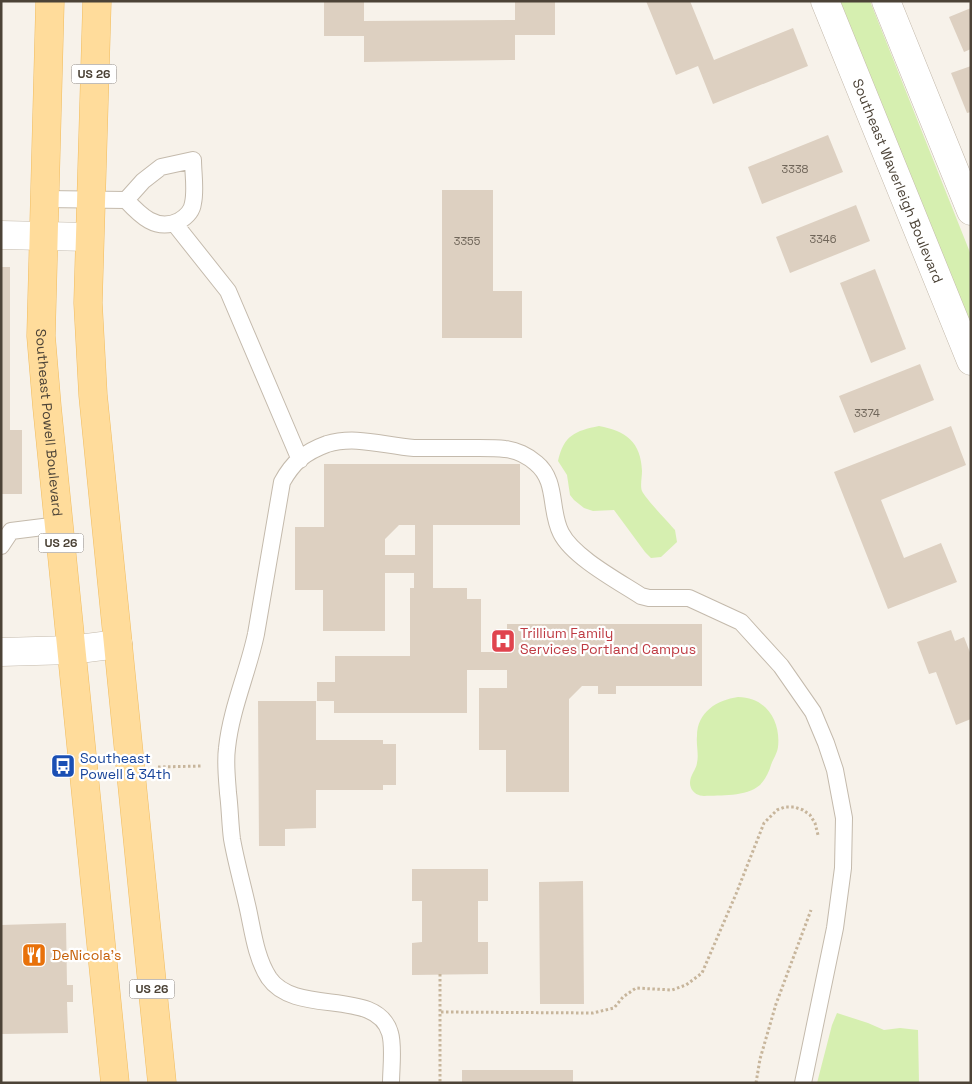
<svg xmlns="http://www.w3.org/2000/svg" width="972" height="1084" font-family="'Space Grotesk',sans-serif">
	<style>
		.green { fill: #d6efb0 }
		.building { fill: #ddd0c1; fill-rule: evenodd }
		.lines { fill: none; stroke-linecap: round; stroke-linejoin: round }
		.service-casing { stroke: #c4baac; stroke-width: 18 }
		.minor-casing { stroke: #c4baac; stroke-width: 29 }
		.primary-casing { stroke: #f1bc5e; stroke-width: 29 }
		.path { stroke: #c7b59b; stroke-width: 3; stroke-dasharray: 2.5 2.5; stroke-linecap: butt }
		.service { stroke: #fff; stroke-width: 16 }
		.minor { stroke: #fff; stroke-width: 28 }
		.primary { stroke: #ffdc9b; stroke-width: 28 }
		.labels { text-anchor: middle; dominant-baseline: central; stroke-width: 4.5; stroke-linejoin: round; paint-order: stroke }
		.number-label { font-size: 11px; fill: #70665a }
		.shield { fill: #fff; stroke: #827b73; stroke-width: 1 }
		.shield-label { font-size: 12px; font-weight: bold; fill: #4c4337 }
		.street-label { font-size: 14px; fill: #4c4337; stroke: #fff }
		.health-label { font-size: 14px; fill: #be3a42; stroke: #fff; text-anchor: start }
		.transit-label { font-size: 14px; fill: #164399; stroke: #fff; text-anchor: start }
		.food-label { font-size: 14px; fill: #c56008; stroke: #fff; text-anchor: start }
	</style>
	<rect width="100%" height="100%" fill="#f7f2ea"/>
	<path class="green" d="M837,1H870L971,255V333Z
		M599,426C626,431 641,442 642,471C642,477 640,486 642,491C645,498 668,522 675,530L677,542L661,557L651,558L645,552L614,510L593,511L584,508L574,500L570,495L567,475L558,461C564,435 575,431 599,426Z
		M738,697C766,697 781,721 778,747C777,754 773,759 771,765C769,772 765,780 760,785C746,797 720,795 704,796C699,796 693,793 691,788C687,778 696,771 697,763C699,754 696,745 697,736C697,712 717,700 738,697Z
		M837,1013L868,1023L884,1030L900,1028L918,1030L919,1083H817L832,1025Z"/>
	<path class="building" d="M324,1H364V21L515,20V1H555V35H515V60L364,62V36H324Z
		M646,1H690L714,60L793,28L808,66L713,104L698,66L676,75Z
		M971,8V49L964,52L949,17Z
		M971,66V112L967,113L951,73Z
		M828,135L843,172L762,204L748,167Z
		M442,190H493V291H522V338H442Z
		M856,205L870,241L790,273L776,237Z
		M1,267H10V430H22V494H1Z
		M875,269L906,349L871,363L840,283Z
		M920,364L934,400L854,433L839,396Z
		M951,426L966,465L881,500L904,558L941,543L957,582L888,609L834,472Z
		M324,464H520V525H433V588H467V599H481V652H507V624H702V686H616V694H598V686H582L569,699V792H506V750H479V688H507V670H467V713H334V701H317V682H335V656H410V588H414V573H385V631H323V590H295V527H324ZM399,525H415V555H385V539Z
		M951,630L955,641L964,637L971,655V719L956,725L936,672L929,674L917,642Z
		M258,701H316V740H383V744H396V785H383V790H316V828L285,829V846H259Z
		M412,869H488V901H478V942H488V974L412,975V943L422,942V901H412Z
		M583,881L584,1004H540L539,882Z
		M66,923L67,985H73V1002H67L68,1033L1,1034V925Z
		M462,1070H573V1083H462Z"/>
	<g class="lines">
		<defs>
			<path id="service" d="M44,199L126,200C140,215 156,232 179,221C186,217 192,212 193,203C196,190 193,173 193,160L161,167L143,181L126,200
				M174,223L228,291L300,460
				M1,546L11,531L59,525
				M391,1083C391,1069 394,1046 390,1033C377,987 296,1017 269,978C256,958 253,932 248,909C243,886 236,862 232,839C230,824 230,808 228,793C227,778 225,763 227,748C231,709 248,672 256,634L282,482C293,462 305,452 327,444C356,435 385,446 414,448C436,448 457,448 479,448C487,448 497,448 505,449C516,450 528,456 536,463C558,481 549,510 561,533C573,557 618,581 641,596L649,598H689L741,622L781,666L813,712L826,743L835,770L844,818L843,868L835,928L803,1083"/>
			<g id="minor">
				<path id="s1" d="M825,1L971,361"/>
				<path d="M886,1L971,211"/>
				<path d="M1,235L89,237"/>
				<path d="M1,652L71,650L118,644"/>
			</g>
			<g id="primary">
				<path id="s2" d="M50,1L41,336L47,407L115,1083"/>
				<path d="M97,1L88,303L93,395L162,1083"/>
			</g>
		</defs>
		<use href="#service" class="service-casing"/>
		<use href="#minor" class="minor-casing"/>
		<use href="#primary" class="primary-casing"/>
		<path class="path" d="M158,767L202,766
			M440,974V1083
			M441,1012L593,1013L614,1008L623,997L636,988L672,990L686,985L702,973L736,894L764,823L777,810L785,807H794L803,810L810,815L815,823L818,835
			M756,1083L760,1059L776,1004L811,910"/>
		<use href="#service" class="service"/>
		<use href="#minor" class="minor"/>
		<use href="#primary" class="primary"/>
	</g>
	<defs>
		<symbol id="hospital-square" viewBox="-11 -11 22 22"><rect x="-9" y="-9" width="18" height="18" rx="4" fill="#e0444e" stroke="#fff"/><path d="M-5-5h3v3.5h4V-5h3V5h-3V1.5h-4V5h-3Z" fill="#fff"/></symbol>
		<symbol id="bus-square" viewBox="-11 -11 22 22"><rect x="-9" y="-9" width="18" height="18" rx="4" fill="#1a4fb4" stroke="#fff"/><path d="M-5-6H5V4H4V6H2V4H-2V6H-4V4H-5ZM-3.5-4V0h7V-4ZM-3.5 1.2v1.5H-2V1.2ZM2 1.2v1.5H3.5V1.2Z" fill="#fff"/></symbol>
		<symbol id="restaurant-square" viewBox="-11 -11 22 22"><rect x="-9" y="-9" width="18" height="18" rx="4" fill="#e8710a" stroke="#fff"/><path d="M-5-6h1v4h1v-4h1v4h1v-4h1v5L-1.5 .5V6h-2V.5L-5-1ZM5-6V6H3V1.5H1.5Q1.5-4 5-6Z" fill="#fff"/></symbol>
	</defs>
	<g fill-rule="evenodd">
		<use href="#hospital-square" x="489" y="627" width="28" height="28"/>
		<use href="#bus-square" x="49" y="752" width="28" height="28"/>
		<use href="#restaurant-square" x="20" y="941" width="28" height="28"/>
	</g>
	<g class="labels">
		<g class="number-label">
			<text x="795" y="169">3338</text>
			<text x="823" y="239">3346</text>
			<text x="467" y="241">3355</text>
			<text x="867" y="413">3374</text>
		</g>
		<g class="shield">
			<rect x="71.5" y="64.5" width="45" height="19" rx="4"/>
			<rect x="38.5" y="533.5" width="45" height="19" rx="4"/>
			<rect x="129.5" y="979.5" width="45" height="19" rx="4"/>
		</g>
		<g class="shield-label">
			<text x="94" y="74">US 26</text>
			<text x="61" y="543">US 26</text>
			<text x="152" y="989">US 26</text>
		</g>
		<g class="street-label">
			<text stroke="none"><textPath href="#s1" startOffset="194">Southeast Waverleigh Boulevard</textPath></text>
			<text stroke="none"><textPath href="#s2" startOffset="422">Southeast Powell Boulevard</textPath></text>
		</g>
		<g class="health-label">
			<text x="520" y="633">Trillium Family<tspan x="520" dy="16">Services Portland Campus</tspan></text>
		</g>
		<g class="transit-label">
			<text x="80" y="758">Southeast<tspan x="80" dy="16">Powell &amp; 34th</tspan></text>
		</g>
		<g class="food-label">
			<text x="52" y="955">DeNicola's</text>
		</g>
	</g>
	<rect width="972" height="1084" fill="none" stroke="#4c4337" stroke-width="5"/>
</svg>
